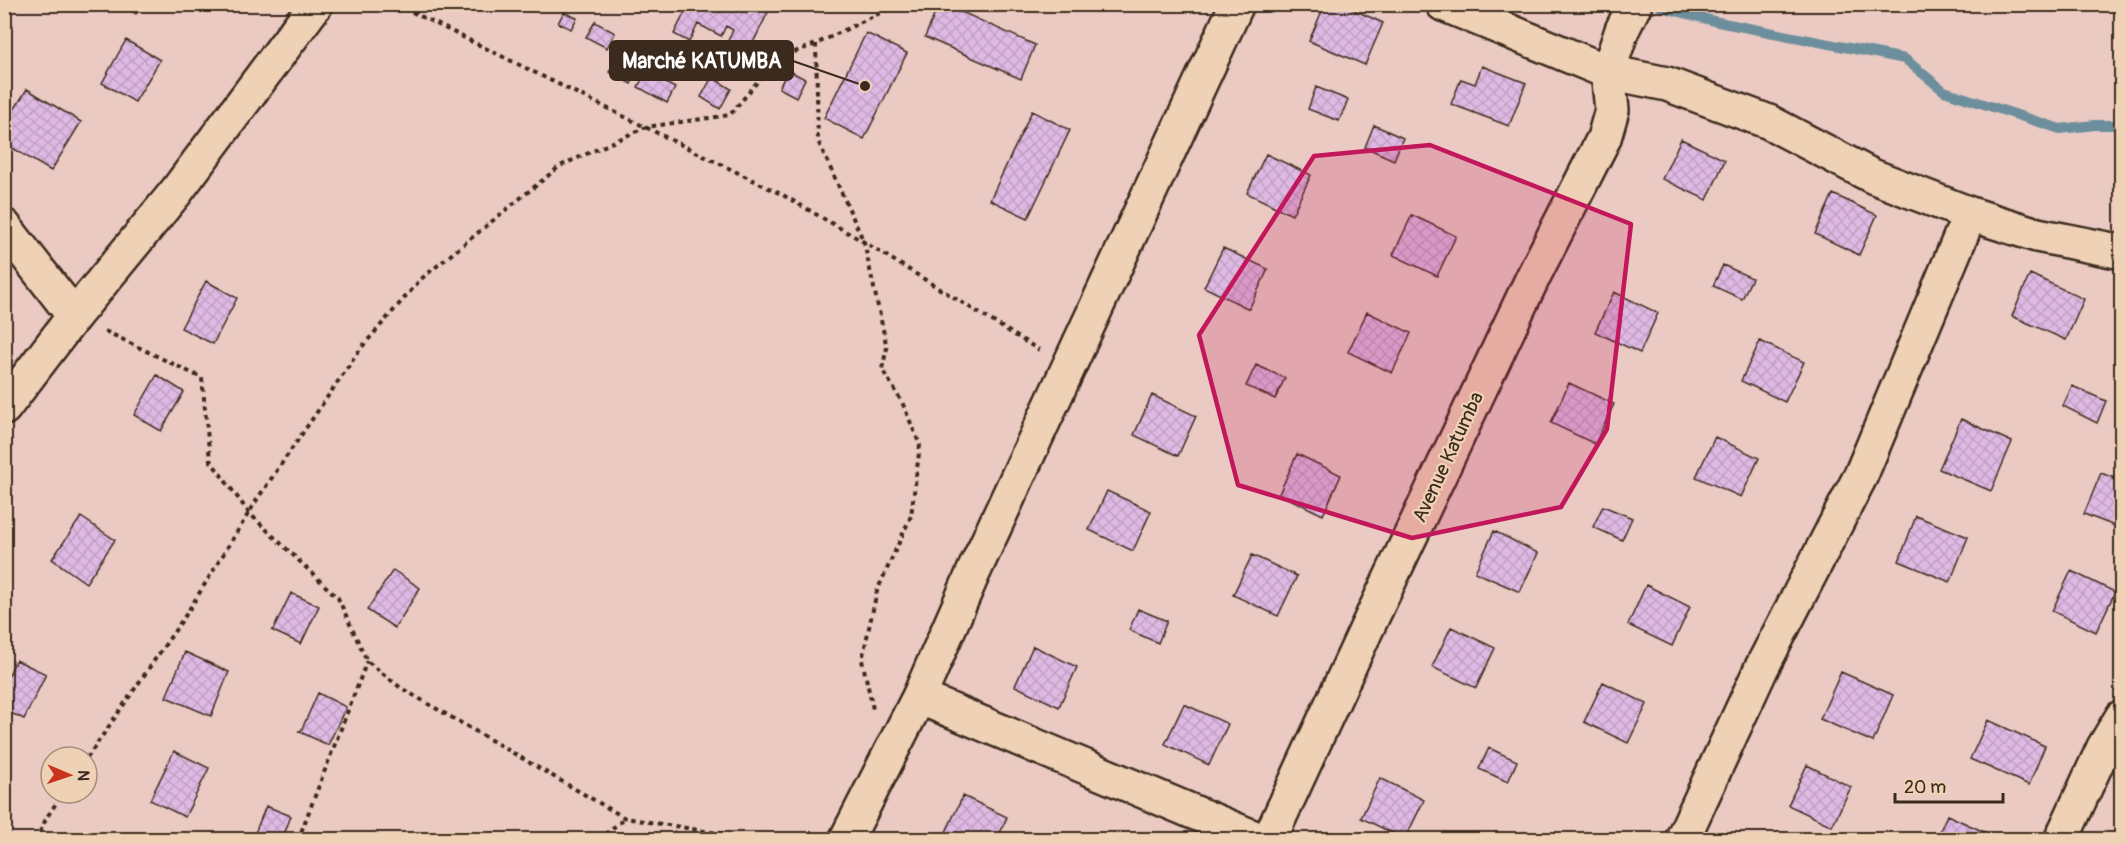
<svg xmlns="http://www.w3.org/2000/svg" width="2126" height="844" font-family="Pangolin,sans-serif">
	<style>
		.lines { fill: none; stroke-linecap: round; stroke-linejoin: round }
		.stream { stroke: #6d8e9c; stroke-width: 10 }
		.building { fill: url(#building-cross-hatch); stroke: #3b2a1e; stroke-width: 1.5 }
		.minor-casing { stroke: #3b2a1e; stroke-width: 38 }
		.path { stroke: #3b2a1e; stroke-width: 4; stroke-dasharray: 4.5 4.5; stroke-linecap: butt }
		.minor { stroke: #efd1b5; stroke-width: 33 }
		.marked { fill: #c2185b; fill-opacity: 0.2; stroke: #c2185b; stroke-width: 4.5; stroke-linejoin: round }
		.labels { text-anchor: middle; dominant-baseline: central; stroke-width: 4.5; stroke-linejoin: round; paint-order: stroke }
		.street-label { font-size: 20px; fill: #3b2a1e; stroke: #efd1b5 }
		.leader { fill: none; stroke: #3b2a1e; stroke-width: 2 }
		.callout-dot { fill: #3b2a1e; stroke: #efd1b5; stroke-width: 2 }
		.callout { fill: #3b2a1e; stroke: #3b2a1e; stroke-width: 2 }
		.callout-label { font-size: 21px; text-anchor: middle; font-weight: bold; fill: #fff }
	</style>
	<defs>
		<pattern id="building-cross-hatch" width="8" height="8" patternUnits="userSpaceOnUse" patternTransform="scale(1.5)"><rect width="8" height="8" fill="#dfb9e3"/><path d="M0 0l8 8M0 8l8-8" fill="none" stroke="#c09fc2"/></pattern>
	</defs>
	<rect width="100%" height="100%" fill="#eacac3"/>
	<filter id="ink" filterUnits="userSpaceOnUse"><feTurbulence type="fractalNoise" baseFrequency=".0167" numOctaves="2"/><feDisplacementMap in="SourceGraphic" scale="12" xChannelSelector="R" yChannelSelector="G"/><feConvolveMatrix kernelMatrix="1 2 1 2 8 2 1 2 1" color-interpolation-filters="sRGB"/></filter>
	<g filter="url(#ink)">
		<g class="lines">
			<path class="stream" d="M1660,4L1661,7L1718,22L1905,59L1944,91L2060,129L2095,125H2122"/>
		</g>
		<path class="building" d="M121,4H142L136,14Z
			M689,4H772L749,51L728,41L733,30L726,26L721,36L698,24L689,42L674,34Z
			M939,4H944L1035,45L1021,79L925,37Z
			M1325,4H1341L1383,23L1365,65L1309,41Z
			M564,12L577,18L571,29L558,23Z
			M596,20L595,22L615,33L607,48L586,37Z
			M866,33L907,53L864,139L824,118Z
			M126,40L160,60L135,102L102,83Z
			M625,42L647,54L631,84L609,72Z
			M1482,66L1526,83L1509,126L1451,104L1461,79L1475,84Z
			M788,70L805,79L796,97L779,88Z
			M646,72L675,88L667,103L638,87Z
			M712,77L731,89L720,109L701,97Z
			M1316,87L1348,100L1339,121L1308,109Z
			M27,89L81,122L51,171L4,143V126Z
			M1032,111L1070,130L1028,218L990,200Z
			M1374,125L1403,138L1394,160L1365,147Z
			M1681,139L1725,160L1707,200L1662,179Z
			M1266,154L1311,175L1292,215L1247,193Z
			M1833,194L1877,215L1859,255L1815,234Z
			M1412,215L1456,236L1437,276L1393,255Z
			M1223,248L1268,269L1249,309L1204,287Z
			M1723,265L1752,278L1742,299L1713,286Z
			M2030,274L2084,299L2066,340L2012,316Z
			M206,281L237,298L213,344L181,328Z
			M1614,292L1658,313L1640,353L1595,332Z
			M1367,312L1411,333L1392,373L1348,352Z
			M1760,341L1804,362L1785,402L1741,381Z
			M1256,365L1285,378L1275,399L1246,386Z
			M157,375L184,392L161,431L134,415Z
			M1569,383L1614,404L1595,444L1551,423Z
			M2072,386L2106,401L2097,423L2063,406Z
			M1152,395L1196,416L1178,456L1134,435Z
			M1961,419L2012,442L1991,491L1939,469Z
			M1715,437L1759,458L1741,497L1696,477Z
			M1297,454L1341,475L1323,515L1279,494Z
			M2101,473L2122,481V529L2084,514Z
			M1107,491L1151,511L1133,551L1089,530Z
			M1603,506L1632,518L1622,540L1593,527Z
			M1916,516L1968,537L1950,582L1899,561Z
			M81,517L115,540L86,583L52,559Z
			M1494,531L1538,553L1520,592L1475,572Z
			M1252,555L1297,576L1278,616L1233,595Z
			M393,570L420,588L395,628L367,610Z
			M2071,571L2115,592L2096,632L2052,611Z
			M1646,585L1690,607L1672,646L1628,625Z
			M291,593L319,606L301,644L271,630H273Z
			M1138,609L1167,621L1158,643L1129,630Z
			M1451,627L1495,648L1476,688L1432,667Z
			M1033,646L1077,667L1059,707L1015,686Z
			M185,652L229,672L211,716L166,697Z
			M16,660L46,674L24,719L4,710V685Z
			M1841,672L1893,695L1873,742L1820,719Z
			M1603,682L1647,704L1628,743L1584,722Z
			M318,693L346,707L328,745L298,731H301Z
			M1184,704L1228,724L1209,765L1165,744Z
			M1988,720L2045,746L2029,785L1970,759Z
			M1489,748L1517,761L1508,782L1479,769Z
			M174,751L209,768L185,817L150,800Z
			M1807,765L1851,787L1832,826L1788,805Z
			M1380,778L1424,800L1405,839L1361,818Z
			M963,796L1007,817L997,840H952L944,836Z
			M266,806L291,816L282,840H271L255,833Z
			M1947,815L2000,839V840H1936Z"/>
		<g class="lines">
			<defs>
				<path id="minor" d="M1443,4L1608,72L1667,84L1769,122L1872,176L1970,214L2037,235L2122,252
					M4,226L74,316
					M4,408L74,316L176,192L316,4
					M919,697L1260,840
					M846,840L919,697L974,571L1237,4
					M1269,840L1366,630L1534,275L1604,138L1612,110L1608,72L1622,30L1635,4
					M1682,840L1761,669L1861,475L1970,214
					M2061,840L2104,747L2122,717"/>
			</defs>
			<use href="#minor" class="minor-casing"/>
			<path class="path" d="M396,4L781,194L864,242L1039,350
				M816,44L818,141L864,242L887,348L882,369L902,402L920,445L911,516L877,591L862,660L873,709
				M105,331L202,378L210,460L249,513L338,598L367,661L401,688L625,818L760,840
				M87,758L187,613L258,498L361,348L421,279L560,166L646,127L730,115L776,59L816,44L888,9L914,4
				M36,840L47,817L63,793
				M298,840L367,661
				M598,840L625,818"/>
			<use href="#minor" class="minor"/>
		</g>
	</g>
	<path class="marked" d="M1430,145L1631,224L1607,429L1561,507L1412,538L1238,485L1199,335L1314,156Z"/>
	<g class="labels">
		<g class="street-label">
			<text transform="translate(1448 457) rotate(-65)">Avenue Katumba</text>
		</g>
	</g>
	<path class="leader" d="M865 86L793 61"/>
	<circle class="callout-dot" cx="865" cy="86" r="6"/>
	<rect class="callout" x="610" y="41" width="183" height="39" rx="6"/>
	<g class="callout-label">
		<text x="702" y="68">Marché KATUMBA</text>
	</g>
	<rect width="2126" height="844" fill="none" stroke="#efd1b5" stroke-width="24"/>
	<rect x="12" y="12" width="2102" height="820" fill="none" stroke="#3b2a1e" stroke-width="2" filter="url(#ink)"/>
	<g transform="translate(69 775) rotate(92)"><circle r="28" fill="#efd1b5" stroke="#a78e79" stroke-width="1.5"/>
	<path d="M0-4.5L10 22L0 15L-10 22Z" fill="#c8321e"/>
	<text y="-9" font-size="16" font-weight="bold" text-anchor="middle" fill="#3b2a1e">N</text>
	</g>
	<path d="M1895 793v9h108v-9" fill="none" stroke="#3b2a1e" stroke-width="3"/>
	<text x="1904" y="793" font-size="18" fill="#3b2a1e" stroke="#efd1b5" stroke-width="4.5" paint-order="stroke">20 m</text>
</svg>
